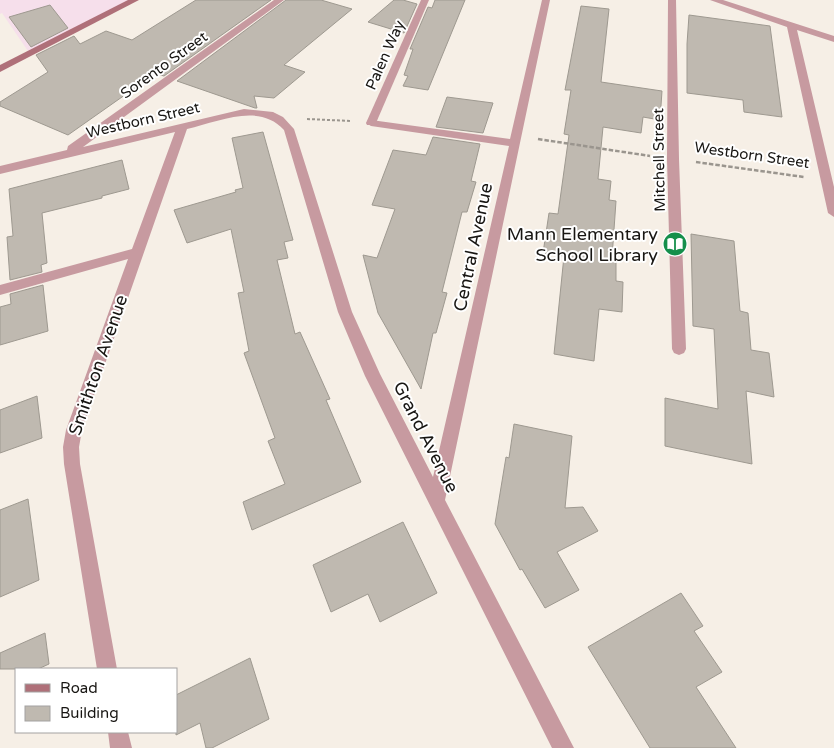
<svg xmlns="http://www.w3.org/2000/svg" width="834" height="748" font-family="'Varela Round',sans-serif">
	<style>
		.commercial { fill: #f6dfeb }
		.building { fill: #bfb9b0; stroke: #9e9990 }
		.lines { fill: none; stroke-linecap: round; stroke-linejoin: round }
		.path-far1 { stroke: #9a958e; stroke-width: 2; stroke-dasharray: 3 2; stroke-linecap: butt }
		.path { stroke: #9a958e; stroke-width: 2.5; stroke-dasharray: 4.5 2; stroke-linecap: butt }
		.lane { fill: #c79aa0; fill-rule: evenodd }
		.street { fill: #c79aa0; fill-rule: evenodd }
		.secondary { fill: #af7079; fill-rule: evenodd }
		.labels { text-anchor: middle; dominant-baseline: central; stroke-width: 4; stroke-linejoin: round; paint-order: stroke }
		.far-street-label { font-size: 15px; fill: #181613; stroke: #fff }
		.poi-label { font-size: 18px; fill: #181613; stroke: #fff; text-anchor: end }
		.street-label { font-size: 18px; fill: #181613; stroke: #fff }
	</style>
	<rect width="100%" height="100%" fill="#f6efe6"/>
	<path class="commercial" d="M0,0H135L30,54L2,13L0,14Z"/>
	<path class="building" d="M196,0H271L164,76L157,74L149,78L68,135L0,106V102L48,72L36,55L74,36L80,44L106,31L132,40Z
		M286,0H321L352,9L284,65L305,72L274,98L254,96L257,108H255L177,81Z
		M394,0H403L417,4L404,33L368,22Z
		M435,0H465L428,90L403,86L408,76L404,75L413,49H410L428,7L432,8Z
		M50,5L68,28L31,47L9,17Z
		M581,6L609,9L601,82L662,91L660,120L643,117L641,133L603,127L598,179L611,181L609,200L616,201L612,258L616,259V281L623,282L622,312L599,309L594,361L554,354L564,256L543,253L549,213L558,214L569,135L564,134L571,90H565Z
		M689,15L770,26L782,117L744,112L743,100L687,93V44Z
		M447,97L493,103L483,133L436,127Z
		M263,132L293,240L284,242L288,258L277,260L295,334L300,332L330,399L326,400L361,482L252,530L243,502L285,484L268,441L275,438L244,353L249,351L238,293L244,292L231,229L187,243L174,210L236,192L235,190L243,188L232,138Z
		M433,137L480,144L471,181L476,182L467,212H462L442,292L447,293L436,333H433L421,389L378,313L363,255L377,258L395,209L372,205L393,150L426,155Z
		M122,160L129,189L102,196V198L42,213L47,263L41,265L42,272L10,280L7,237L13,236L9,189Z
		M691,234L734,241L740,311L748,313L751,350L769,353L774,397L746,391L752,464L665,446V398L718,409L714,329L693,326Z
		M43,285L48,331L0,345V307L11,304L10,294Z
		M37,396L42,438L0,453V410Z
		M514,424L572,436L565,508L583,507L598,531L557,552L579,590L545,608L522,569L520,570L495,524L506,457L509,458Z
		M28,499L39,580L0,597V510Z
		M403,522L437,593L380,622L368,594L331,612L313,565Z
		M681,593L703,626L694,631L722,672L696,687L736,748H650L588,647Z
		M45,633L49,664L38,669H0V653Z
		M250,658L269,719L212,748H206L200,723L176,735V695Z"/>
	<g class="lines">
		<path class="path-far1" d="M307,119L351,121"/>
		<path class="path" d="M538,139L650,156
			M696,162L804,177"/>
		<path class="lane" d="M421,0H429L376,123L375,125H367L366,123Z"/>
		<path class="street" d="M274,0H284L83,147L244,109L273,112L283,117L294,129L352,312L380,374L433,477L509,146L371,126L366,123L371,120L510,139L542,0H550L445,500L574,748H552L365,376L338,312L284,130C259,102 218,122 187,129L82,430L79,447L80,464L117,669H97L64,464L63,447L66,430L128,259L0,295V285L132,249L175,132L0,174V166L67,150L68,146Z
			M668,0H676L679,159L686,349L684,353L679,355L674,353L672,349L667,159Z
			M710,0H723L834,36V42L797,30L834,187V217L828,213L787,27Z
			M108,732H128L132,748H110Z"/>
		<path class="secondary" d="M128,0H139L0,72V65Z"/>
	</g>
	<defs>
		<symbol id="library-disc" viewBox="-11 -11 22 22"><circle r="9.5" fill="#158f4b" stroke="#fff"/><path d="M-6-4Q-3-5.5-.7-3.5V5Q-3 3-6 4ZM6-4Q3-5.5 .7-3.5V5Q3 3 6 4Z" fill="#fff"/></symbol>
	</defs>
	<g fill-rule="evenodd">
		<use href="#library-disc" x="661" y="230" width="28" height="28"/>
	</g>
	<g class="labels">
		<g class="far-street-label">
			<text transform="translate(385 55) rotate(-66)">Palen Way</text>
			<text transform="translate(164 65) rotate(-36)">Sorento Street</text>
			<text transform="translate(143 120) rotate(-13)">Westborn Street</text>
			<text transform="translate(752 155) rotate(8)">Westborn Street</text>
			<text transform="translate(659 160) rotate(-91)">Mitchell Street</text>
		</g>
		<g class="poi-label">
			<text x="658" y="234">Mann Elementary<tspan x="658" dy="21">School Library</tspan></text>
		</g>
		<g class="street-label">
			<text transform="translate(473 247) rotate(-78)">Central Avenue</text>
			<text transform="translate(98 365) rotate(-71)">Smithton Avenue</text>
			<text transform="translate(426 437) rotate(63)">Grand Avenue</text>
		</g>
	</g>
	<rect x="15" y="668" width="162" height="65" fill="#ffffff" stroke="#a3a2a1"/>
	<rect x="25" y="684" width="25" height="8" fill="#af7079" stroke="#a3a2a1"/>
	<text x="60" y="693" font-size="15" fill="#181613">Road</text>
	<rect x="25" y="706" width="25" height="15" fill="#bfb9b0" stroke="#a3a2a1"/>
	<text x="60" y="718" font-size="15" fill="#181613">Building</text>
</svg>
